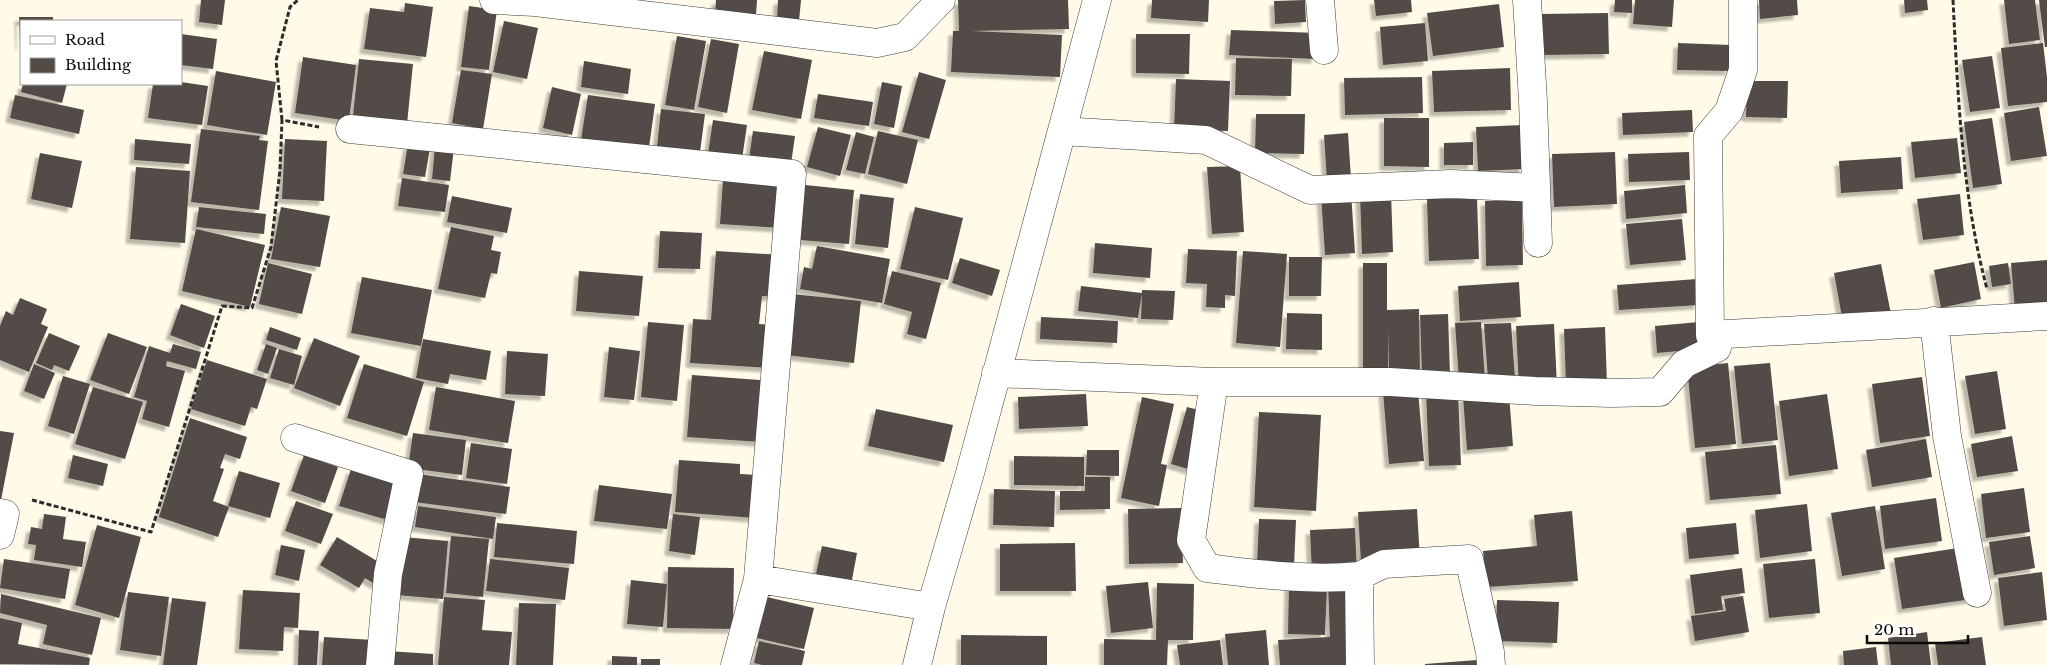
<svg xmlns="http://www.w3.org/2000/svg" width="2047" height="665" font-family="'Libre Baskerville',serif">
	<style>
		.building { fill: #534b46; filter: url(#shadow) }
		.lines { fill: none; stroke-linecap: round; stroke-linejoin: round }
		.minor-casing { stroke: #3d3d3d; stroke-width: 29 }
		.path { stroke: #2c2c2c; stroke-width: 3; stroke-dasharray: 5 2.5; stroke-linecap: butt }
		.minor { stroke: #fff; stroke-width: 28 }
	</style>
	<defs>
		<filter id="shadow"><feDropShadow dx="-4.5" dy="4.5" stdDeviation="1" flood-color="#0004"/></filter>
	</defs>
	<rect width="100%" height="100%" fill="#fffbe8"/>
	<path class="building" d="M201,0H225L222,25L199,22Z
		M716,0H757L756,15L715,14Z
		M778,0H801L799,21L777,19Z
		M958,0H1068L1069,29L972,31L1062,35L1060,77L951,72L953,31H959Z
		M1152,0H1209L1208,22L1151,18Z
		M1305,0L1306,22L1275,24L1274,1Z
		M1374,0H1411L1412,12L1376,16Z
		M1615,0H1632V13L1614,12Z
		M1635,0H1674L1672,27L1633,24Z
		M1759,0H1797L1798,15L1760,19Z
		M1904,0H1927L1928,10L1905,13Z
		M2004,0H2035L2040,40L2009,44Z
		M2039,0H2047V47H2045Z
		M405,3L433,7L426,57L364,49L370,8L404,12Z
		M1499,4L1504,47L1433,56L1427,13Z
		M469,6L497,10L489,70L461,67Z
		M1608,13L1609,54L1542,55V14Z
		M19,17H53V21H21V46H20Z
		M504,21L538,28L527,79L493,72Z
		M1425,23L1428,61L1383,65L1380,27Z
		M1231,30L1317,33L1316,59L1229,55Z
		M181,34L217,39L213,69L181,65Z
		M1136,34H1190L1189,74L1136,73Z
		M677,36L706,41L694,110L665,105Z
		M711,39L739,44L727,113L698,107Z
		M1678,43L1731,45L1730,71L1677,70Z
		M2043,43L2047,77V102L2008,106L2001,48Z
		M764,51L812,60L801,119L752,110Z
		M1992,56L2000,108L1970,112L1962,60Z
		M303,57L356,65L349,121L295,113Z
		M1236,58L1292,59L1291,96L1235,95Z
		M359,59L413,64L407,124L352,125Z
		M584,61L631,69L628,94L581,87Z
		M1510,68L1511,110L1434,112L1432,71Z
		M461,70L492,74L483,129L452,123Z
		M216,71L276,82L267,135L207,125Z
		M919,72L946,80L929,139L902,132Z
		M1422,77L1423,113L1345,115L1344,78Z
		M1176,79L1230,81L1228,131L1174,129Z
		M1747,81H1788L1787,118L1746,117Z
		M181,82L208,86L202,125L148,118L153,84H181Z
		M882,82L902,86L894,128L874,124Z
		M23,84H67L62,103L21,92Z
		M552,87L581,94L572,135L543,128Z
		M818,94L873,102L869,126L814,118Z
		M15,95L84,110L79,134L10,118Z
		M588,95L655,104L648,155L580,146Z
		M2039,107L2047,156L2011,161L2004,113Z
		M661,109L705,114L700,152L657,147Z
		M1692,110L1693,132L1623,135L1622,113Z
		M1256,114H1305L1304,154L1255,153Z
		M1384,118H1429V167L1384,166Z
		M1992,118L2002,184L1973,188L1964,122Z
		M713,120L747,125L741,166L707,161Z
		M1522,125L1524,169L1478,171L1476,127Z
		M818,127L851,135L840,176L807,167Z
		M201,129L260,136L259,140L268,141L259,210L191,202Z
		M753,131L795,136L790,171L748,166Z
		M878,131L918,140L907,184L868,174Z
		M856,132L874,137L865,174L846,170Z
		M1348,133L1351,179L1327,181L1324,135Z
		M1957,138L1961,173L1915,178L1911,142Z
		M135,139L191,144L189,164L134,160Z
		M285,139L327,141L324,201L282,199Z
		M1473,142V165H1444V143Z
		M408,144L430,148L425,177L403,174Z
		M435,146L454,148L450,181L432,179Z
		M1615,152L1617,204L1554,207L1552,154Z
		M1689,152L1690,180L1629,182L1628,154Z
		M40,153L82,161L72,208L31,199Z
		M1901,157L1903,189L1841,193L1839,161Z
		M1240,166L1244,232L1212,234L1207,167Z
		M136,167L190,171L185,243L130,239Z
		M402,178L449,185L445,212L398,206Z
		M723,179L783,182L780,228L720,224Z
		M805,185L854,190L849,244L800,240Z
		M1685,185L1687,213L1626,219L1624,191Z
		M1351,192L1355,253L1325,255L1321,195Z
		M1391,192L1393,252L1362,254L1360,193Z
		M860,194L894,198L888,248L855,244Z
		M1960,194L1964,235L1923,240L1917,199Z
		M452,196L512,208L507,233L447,222Z
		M1477,198L1479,259L1429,261L1427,199Z
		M1522,200L1523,265L1486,266L1485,201Z
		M199,207L266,214L264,234L196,227Z
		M281,207L330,216L320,267L271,259Z
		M915,207L963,218L948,280L900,269Z
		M1682,219L1686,260L1630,265L1626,224Z
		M451,227L494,236L491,250L501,252L497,274L491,273L485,298L438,289Z
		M196,229L265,245L250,307L182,291Z
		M660,231L702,233L700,269L658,268Z
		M1095,243L1152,248L1150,278L1093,273Z
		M817,246L890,259L882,303L800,289L804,267L812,269Z
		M1188,249L1237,251L1235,296L1225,295V308L1206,307L1207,284L1186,283Z
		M716,251L783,255L779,297L762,296L759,324L773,325L770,368L690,363L693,319L711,320Z
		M1243,251L1287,254L1280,347L1236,343Z
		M1289,257H1322L1321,296H1289Z
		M960,258L1000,270L992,296L952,283Z
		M2047,260V307L2015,310L2011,263Z
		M1974,262L1981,299L1941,308L1934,270Z
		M268,263L312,274L302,314L259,304Z
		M1363,263H1387V310L1419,309L1420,375H1389L1388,329V374H1363Z
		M2008,263L2011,284L1992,287L1989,266Z
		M1881,264L1891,314L1843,323L1834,273Z
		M579,271L643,276L639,316L576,311Z
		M892,271L941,283L926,339L907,334L912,312L884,304Z
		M362,277L432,290L421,346L351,333Z
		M1697,279L1699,305L1619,310L1617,285Z
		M1519,282L1521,317L1460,321L1458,286Z
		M1081,286L1142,293L1138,318L1078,311Z
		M1142,290L1175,291L1173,320L1141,319Z
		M792,294L861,301L854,363L786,355Z
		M20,298L47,309L41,324L48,327L29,372L0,360V326L6,311L13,315Z
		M181,304L215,316L204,348L170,335Z
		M1287,313L1322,314V350L1286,349Z
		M1448,314L1450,374L1422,375L1420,315Z
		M1041,317L1118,321L1117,343L1040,339Z
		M648,322L684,325L677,401L641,397Z
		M1481,322L1485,380L1459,381L1455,323Z
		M1699,322L1701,349L1657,353L1655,326Z
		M1511,323L1515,378L1488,380L1484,324Z
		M1554,324L1557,386L1519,388L1516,326Z
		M270,327L301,338L297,350L266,340Z
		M1605,327L1607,384L1566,386L1564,329Z
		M49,333L80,346L69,371L54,365L52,370L36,363Z
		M108,333L147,347L129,394L90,380Z
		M314,338L360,356L340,406L294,388Z
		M423,339L491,351L486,380L450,374L448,384L416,378Z
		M173,344L201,352L196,369L167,361L166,366L185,371L169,427L142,419L147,401L134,397L149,346L170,353L168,359Z
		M266,344L277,348L268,374L257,370Z
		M609,347L640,351L634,400L604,397Z
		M279,349L302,356L294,385L270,378Z
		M507,351L548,354L545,396L505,394Z
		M207,360L267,379L257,409L251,407L245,426L191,409Z
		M1728,363L1736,444L1695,448L1687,367Z
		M1770,363L1778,440L1742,444L1734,366Z
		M34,364L55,373L44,399L24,391Z
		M364,364L424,382L407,436L347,418Z
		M1997,371L2006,429L1975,434L1965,376Z
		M692,375L773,381L761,442L687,437Z
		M63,376L90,384L74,434L48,426Z
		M1922,377L1930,436L1880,443L1872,384Z
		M93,387L143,402L125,459L75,444Z
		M436,387L515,401L508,443L429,430Z
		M1418,390L1424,461L1389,464L1383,392Z
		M1458,390L1461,465L1429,466L1426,391Z
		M1086,394L1088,426L1019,429L1018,397Z
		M1509,394L1513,446L1467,450L1463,397Z
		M1827,394L1838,469L1789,476L1779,401Z
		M1142,397L1174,404L1161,464L1167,465L1159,506L1121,498Z
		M1187,407L1207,412L1191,470L1171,464Z
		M876,409L953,425L944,462L868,446Z
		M1259,412L1321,415L1316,511L1254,507Z
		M190,418L247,437L240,459L225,454L220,468L224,469L213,501L229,507L218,537L159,517Z
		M0,431L14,433L1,500H0Z
		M413,433L466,440L462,475L408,468Z
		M2012,436L2018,471L1977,477L1971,444Z
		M1926,439L1932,477L1872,487L1866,450Z
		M471,443L512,449L507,484L466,478Z
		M1776,445L1781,494L1710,500L1705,452Z
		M1087,450H1119V476L1086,475Z
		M73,455L108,464L103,486L68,478Z
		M304,455L338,467L325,503L291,491Z
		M1014,456L1084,457V486L1014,485Z
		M679,460L740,464V474L758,475L755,518L675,512Z
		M351,469L401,484L391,521L339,506Z
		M239,471L280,483L270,518L228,506Z
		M418,474L510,487L506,514L414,502Z
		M1085,477H1110V509L1060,510V491H1085Z
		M599,485L672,494L667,529L594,521Z
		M2024,488L2030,532L1986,538L1981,494Z
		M994,489L1055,491L1054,527L993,525Z
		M1936,498L1942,541L1885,549L1880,506Z
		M296,501L333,514L321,544L285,531Z
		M1807,504L1812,551L1760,558L1755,510Z
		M418,506L496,517L493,539L415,527Z
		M1875,506L1885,569L1842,576L1831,513Z
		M1181,508L1183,563L1129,564L1128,509Z
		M1417,509L1420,560L1361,563L1358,512Z
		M1572,511L1578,581L1487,587L1483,551L1537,546L1534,515Z
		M44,514L66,517L63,539L86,542L82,567L34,560L36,545L28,544L31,527L42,529Z
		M673,514L700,517L695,555L669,551Z
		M1259,519L1296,520L1294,566L1257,564Z
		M497,523L577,531L574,564L494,557Z
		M1736,523L1739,554L1689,559L1686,528Z
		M97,525L141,537L119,618L75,605Z
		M1355,528L1357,572L1312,574L1310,530Z
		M451,536L489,539L483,597L446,593Z
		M2030,536L2035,568L1994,575L1989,542Z
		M337,537L387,567L376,585L365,578L359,588L320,565Z
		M403,537L448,541L443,599L397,595Z
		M1075,543L1076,591H1000V544Z
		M281,545L305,550L299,581L275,575Z
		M822,546L857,553L850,590L814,583Z
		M1964,547L1972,599L1902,609L1894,558Z
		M4,559L70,569L65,599L0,588Z
		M490,559L569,568L565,600L486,591Z
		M1815,559L1820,613L1769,618L1763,564Z
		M668,567L734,568L733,629L667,628Z
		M1742,568L1745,593L1721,596L1723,610L1695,614L1690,575Z
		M2042,572L2047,620L2004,626L1998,578Z
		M631,580L667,584L663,627L627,624Z
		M1148,582L1153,628L1111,633L1106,586Z
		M1350,582L1355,665H1280L1278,640L1330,637L1328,583Z
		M1157,583L1194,584L1193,640H1168L1167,665H1104V639L1156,640Z
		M1289,584L1327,586L1325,635L1288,634Z
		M243,590L300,593L298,628L284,627L283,651L239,649Z
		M128,592L169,597L161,656L120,650Z
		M1,594L101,618L92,655L43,644L47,625L0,613Z
		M1743,596L1749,632L1695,641L1691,616L1726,611L1724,599Z
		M444,597L485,600L482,630L512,632L509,665H438Z
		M767,597L814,608L804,649L757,638Z
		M172,598L206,602L197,665H163Z
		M1497,600L1559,602L1557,643L1496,641Z
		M519,603L556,604L553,665H516Z
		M0,618L22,623L18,644L90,658L89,665L0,664Z
		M299,630L319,631L317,665H298Z
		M1266,630L1269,665H1228L1225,634Z
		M1927,632L1931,665H1891L1888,638Z
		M961,635L1047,636V665H961Z
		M324,637L373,640L372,665H322Z
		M1982,637L1986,665H1938L1935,643Z
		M1220,640L1223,665H1180L1177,645Z
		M759,641L805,651L802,665H762L754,663Z
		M1876,647L1878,665H1844L1843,651Z
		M387,651L433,654V665H386Z
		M612,656L637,657V665H612Z
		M641,659H660V665H641Z
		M1477,660L1478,665H1425V664Z"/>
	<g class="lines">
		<defs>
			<path id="minor" d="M494,0L535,2L877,43L905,37L941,0
				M1320,0L1324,50
				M1527,0L1533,101L1538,243
				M350,129L792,174L758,579L735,665
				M1062,131L1206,140L1310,190L1451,184L1536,188
				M1934,321L1947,436L1977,593
				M1710,335L1708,136L1729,111L1743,70V0
				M996,373L1214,382H1390L1535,391L1611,393L1660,392L1684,364L1717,348L1710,335L2047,316
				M1214,382L1191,540L1207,568C1258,574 1308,581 1359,576L1360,665
				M295,438L409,474L388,574L380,665
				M0,513L5,514L0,535
				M1359,576L1384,564L1469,559L1490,652L1491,665
				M758,579L931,607
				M917,665L931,607L970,473L1097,0"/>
		</defs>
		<use href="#minor" class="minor-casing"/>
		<path class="path" d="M1953,0C1958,97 1962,195 1987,289
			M282,120L276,61L290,7L298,0
			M32,500L151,532L222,306L252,308L271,247L280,170L282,120L319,127"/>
		<use href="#minor" class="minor"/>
	</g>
	<rect x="20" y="20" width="162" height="65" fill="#ffffff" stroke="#9d9d9d"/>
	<rect x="30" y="36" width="25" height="8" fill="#ffffff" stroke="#9d9d9d"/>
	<text x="65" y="45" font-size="15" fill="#0a0a0a">Road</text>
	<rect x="30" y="58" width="25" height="15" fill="#534b46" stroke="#9d9d9d"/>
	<text x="65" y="70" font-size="15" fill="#0a0a0a">Building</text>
	<path d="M1867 635v8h101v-8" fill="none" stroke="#0a0a0a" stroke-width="2.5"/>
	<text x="1874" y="635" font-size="15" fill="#0a0a0a" stroke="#ffffff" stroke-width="4" paint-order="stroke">20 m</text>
</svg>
